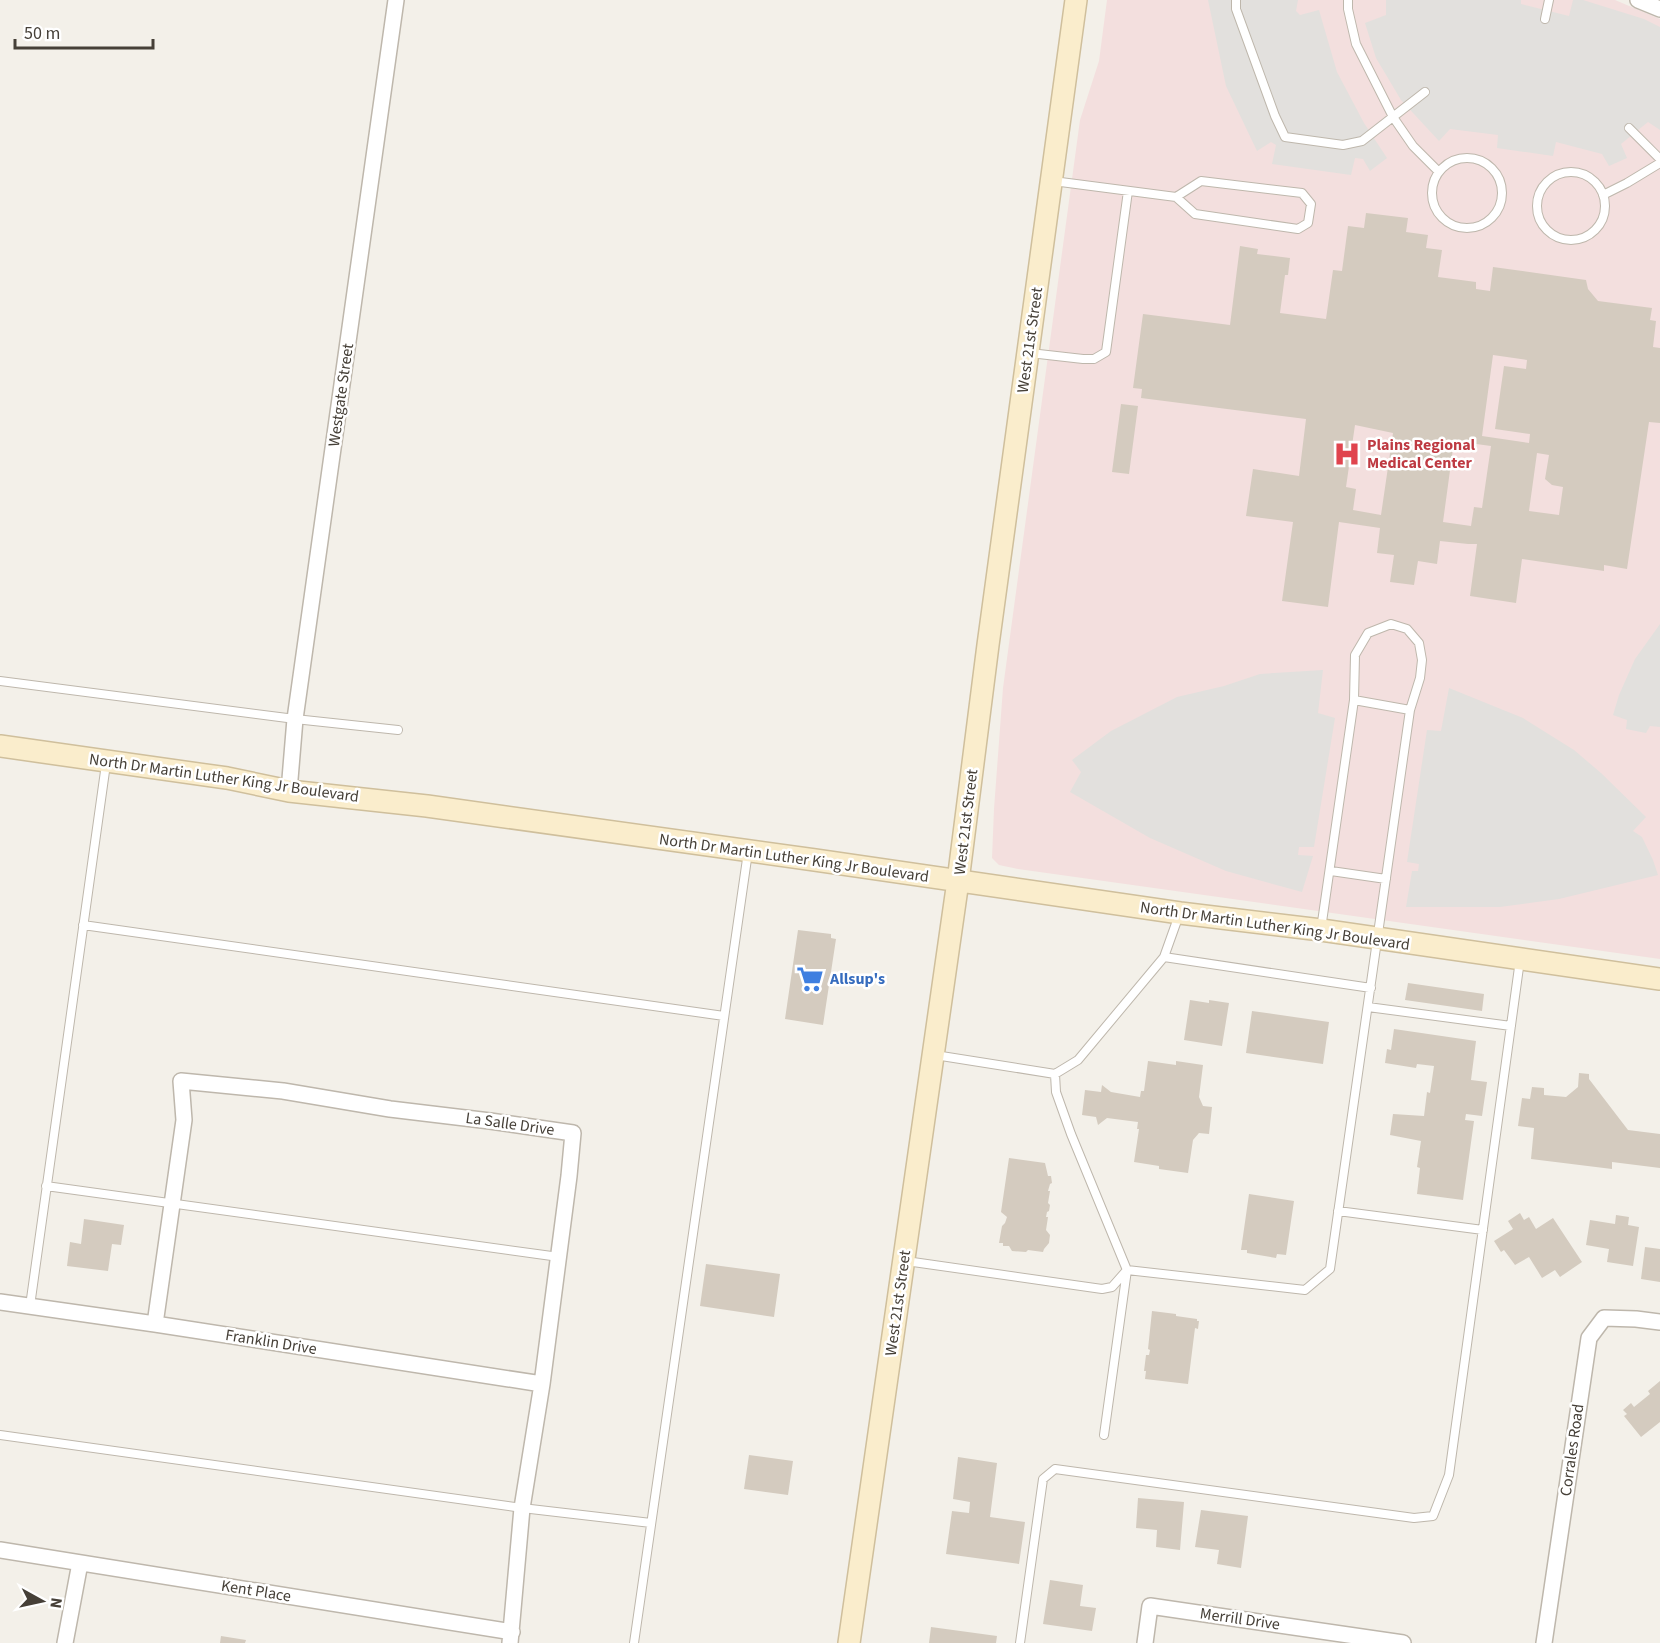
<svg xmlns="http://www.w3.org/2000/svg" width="1660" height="1643" font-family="'Source Sans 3',sans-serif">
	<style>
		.medical { fill: #f3dfde }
		.parking { fill: #e2e0dd }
		.building { fill: #d4cbbf; fill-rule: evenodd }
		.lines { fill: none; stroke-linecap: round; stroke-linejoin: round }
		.lane-casing { stroke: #beb7ac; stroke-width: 10 }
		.street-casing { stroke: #beb7ac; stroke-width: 18 }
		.secondary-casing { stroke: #cfbf9c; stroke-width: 24 }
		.lane { stroke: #fff; stroke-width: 8 }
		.street { stroke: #fff; stroke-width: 15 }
		.secondary { stroke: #faedcc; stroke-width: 21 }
		.labels { text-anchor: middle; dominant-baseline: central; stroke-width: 5; stroke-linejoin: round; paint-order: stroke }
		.street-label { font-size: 16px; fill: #464038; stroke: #fff }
		.health-label { font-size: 16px; font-weight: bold; fill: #be3a42; stroke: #fff; text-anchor: start }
		.shop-label { font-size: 16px; font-weight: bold; fill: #366cbe; stroke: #fff; text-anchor: start }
	</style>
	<rect width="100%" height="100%" fill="#f3f0e9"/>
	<path class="medical" d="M1107,0H1615L1660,19V959L1018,869L999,865L992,858L994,809L1003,688L1080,120L1099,61Z"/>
	<path class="parking" d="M1208,0H1298L1296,11L1300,15L1319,10L1337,72L1364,123L1387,158L1370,171L1363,159L1355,158L1351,175L1272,164L1276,145L1271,142L1257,151L1226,86Z
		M1386,0H1521V4L1569,16L1573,0H1583L1644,19L1660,27V130L1648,122L1621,144L1627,158L1609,166L1602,154L1556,142L1553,156L1497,148L1498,135L1450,129L1439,141L1401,100L1376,58L1365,23L1386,15Z
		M1660,624V727L1650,726L1646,733L1626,729L1627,720L1613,715L1619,695L1635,659Z
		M1323,670L1318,713L1335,718L1314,847H1299L1298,855L1313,856L1302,892L1226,871L1150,838L1070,792L1081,772L1072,760L1111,731L1177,697L1224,686L1260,674Z
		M1449,688L1523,718L1574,750L1601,773L1646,817L1633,831L1642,837L1653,860L1658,875L1559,899L1500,907H1406L1412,871H1418L1419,864L1407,862L1427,730L1441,731Z"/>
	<path class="building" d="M1366,213L1408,218L1406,232L1428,235L1426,248L1442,250L1438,277L1476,282V289L1490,291L1493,267L1586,280L1588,289L1598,301L1652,308L1650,320L1656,321L1653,347L1660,348V423L1649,422L1627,569L1604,565V571L1522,559L1516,603L1470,596L1477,544H1468L1440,541L1437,564L1418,561L1414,585L1390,582L1394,555L1377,553L1380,528L1339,522L1328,607L1282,601L1293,522L1246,516L1253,469L1299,476L1306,419L1141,398L1142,389L1133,388L1143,314L1230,325L1240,246L1258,249L1257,254L1290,258L1288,275H1285L1280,313L1326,319L1333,270L1342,271L1348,226L1364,228ZM1493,355L1527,360L1526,369L1504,366L1495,429L1530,434L1529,443L1482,436ZM1355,425L1393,433L1381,515L1353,510L1356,489L1346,487ZM1454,441L1491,446L1482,508L1474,507L1471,526L1443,522ZM1537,453L1549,455L1545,479L1552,485L1563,487L1559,515L1529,511Z
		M1121,404L1138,406L1129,474L1112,472Z
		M798,930L831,934V938L836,939L823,1025L785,1019Z
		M1408,983L1484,994L1482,1011L1405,1000Z
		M1190,1000L1209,1003V1000L1229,1003L1222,1046L1184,1040Z
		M1252,1011L1329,1022L1323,1064L1246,1053Z
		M1394,1029L1476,1041L1471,1080L1487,1082L1482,1116L1466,1114L1465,1120L1474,1121L1463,1200L1417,1194L1420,1168L1417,1167L1421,1141L1390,1135L1393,1114L1424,1116L1427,1092L1430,1093L1434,1066L1417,1064L1416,1068L1385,1063L1387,1049L1391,1050Z
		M1148,1061L1176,1065V1061L1203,1065L1199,1097L1203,1106L1212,1107L1209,1134L1199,1133L1193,1140L1188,1173L1159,1169V1166L1134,1162L1139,1129H1137L1138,1122L1107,1118L1098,1125L1096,1117L1082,1115L1085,1090L1101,1092L1102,1085L1111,1092L1140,1097L1141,1091H1144Z
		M1579,1073L1589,1074V1079L1628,1130L1660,1134V1168L1612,1162V1169L1531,1159L1534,1128L1518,1126L1522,1098L1530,1099L1532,1087L1544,1088V1095L1566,1097L1578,1087Z
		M1009,1158L1045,1163L1048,1176H1051L1052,1183L1050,1184L1048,1191H1050L1048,1203L1050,1205L1049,1211L1047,1212L1046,1217H1048L1046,1230L1050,1235L1049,1243L1044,1249L1043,1252L1028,1250L1026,1252L1012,1251L1009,1246H1003V1243H999L1002,1226L1005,1223L1007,1217L1001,1212Z
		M1249,1194L1294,1201L1286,1255L1277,1254L1276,1258L1247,1253V1250H1241Z
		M1520,1213L1524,1220L1529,1217L1536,1229L1553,1218L1582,1262L1560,1277L1555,1270L1542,1278L1529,1257L1515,1265L1504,1250L1501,1252L1494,1241L1513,1229L1508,1221Z
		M1616,1215L1629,1217L1628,1225L1639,1227L1633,1266L1607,1262L1609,1249L1586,1245L1590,1220L1615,1224Z
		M84,1219L124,1225L121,1245L112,1244L108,1271L67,1266L70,1242L81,1244Z
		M1645,1247L1660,1249V1282L1641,1279Z
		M706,1264L780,1274L774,1317L700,1306Z
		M1152,1311L1176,1314V1316L1197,1319V1321H1199L1198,1329L1195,1328L1188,1384L1145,1379L1146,1371H1144L1146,1355H1149L1150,1350L1148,1349Z
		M1660,1381V1422L1641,1437L1624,1416L1627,1414L1623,1410L1631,1403L1634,1407L1650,1394L1648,1391Z
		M749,1455L793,1461L788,1495L744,1489Z
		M958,1457L997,1463L990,1517L1025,1522L1019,1564L946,1554L952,1511L969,1513L970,1502L953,1499Z
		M1138,1498L1184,1502L1180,1550L1156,1547L1157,1530L1136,1528Z
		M1201,1510L1248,1516L1241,1568L1217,1564L1219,1550L1195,1547Z
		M1050,1580L1083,1585L1080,1606L1096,1608L1092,1631L1043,1624Z
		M931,1627L997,1636L996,1643H929Z
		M221,1636L246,1640L245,1643H220Z"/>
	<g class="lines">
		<defs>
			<path id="lane" d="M1236,0V9L1275,116L1285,137L1343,145L1362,141L1425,92
				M1348,0V9L1356,44L1393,117L1413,146L1439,172
				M1545,19L1549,0
				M1629,128L1660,159
				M1432 193a35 35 0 1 1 70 0a35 35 0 1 1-70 0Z
				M1537 206a34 34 0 1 1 68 0a34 34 0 1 1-68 0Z
				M1053,181L1176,197L1195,214L1298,229L1308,223L1311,204L1302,193L1201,181L1176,197
				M1603,195L1627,183L1660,163
				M1030,353L1083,359H1094L1106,352L1128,191
				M0,681L295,719L398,730
				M1354,700L1410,710
				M1331,871L1386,879
				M83,925L724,1016
				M1164,957L1371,988
				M1368,1007L1511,1026
				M935,1055L1055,1074L1078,1060L1164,957L1179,915
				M1055,1074L1056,1092L1071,1134L1127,1270L1104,1435
				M46,1186L559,1257
				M1338,1211L1483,1230
				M906,1261L1102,1289L1112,1287L1127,1270L1305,1290L1330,1269L1410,710L1420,678L1422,660L1419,643L1407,629L1391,624L1368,633L1355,655L1354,700L1321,929
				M30,1306L106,764
				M0,1435L522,1508L651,1523
				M634,1643L748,852
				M1020,1643L1043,1479L1055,1469L1414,1518L1433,1516L1449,1475L1520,960"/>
			<path id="street" d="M1638,0L1660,9
				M289,791L295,719L396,0
				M0,1302L155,1324L542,1384
				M155,1324L184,1120L181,1081L283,1091L390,1109L490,1121L573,1133L569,1176L542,1384L522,1508L510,1643
				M0,1550L512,1632
				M65,1643L80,1563
				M1145,1643L1150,1606L1403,1643
				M1544,1643L1589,1338L1604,1318L1636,1319L1660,1322"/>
			<path id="secondary" d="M0,746L227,778L289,791L427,806L815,860L1180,913L1321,930L1660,979
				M849,1643L958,881L988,645L1076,0"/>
		</defs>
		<use href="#lane" class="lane-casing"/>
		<use href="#street" class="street-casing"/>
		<use href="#secondary" class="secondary-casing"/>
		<use href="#lane" class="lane"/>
		<use href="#street" class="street"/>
		<use href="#secondary" class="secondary"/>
	</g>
	<defs>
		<symbol id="hospital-bare" viewBox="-9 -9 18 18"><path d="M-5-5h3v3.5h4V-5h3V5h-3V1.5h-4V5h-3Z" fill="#e0444e" stroke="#fff" stroke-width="2.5" paint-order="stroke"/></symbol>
		<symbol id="supermarket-bare" viewBox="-9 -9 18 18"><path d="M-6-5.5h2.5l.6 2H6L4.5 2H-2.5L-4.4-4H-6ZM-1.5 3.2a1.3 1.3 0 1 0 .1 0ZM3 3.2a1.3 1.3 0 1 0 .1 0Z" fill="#3f7fe0" stroke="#fff" stroke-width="2.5" paint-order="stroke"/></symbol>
	</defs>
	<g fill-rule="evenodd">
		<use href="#hospital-bare" x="1328" y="435" width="38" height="38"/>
		<use href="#supermarket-bare" x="791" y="960" width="38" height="38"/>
	</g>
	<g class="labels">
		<g class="street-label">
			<text transform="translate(1030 340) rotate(-82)">West 21st Street</text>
			<text transform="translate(341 395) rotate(-82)">Westgate Street</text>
			<text transform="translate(224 778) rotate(8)">North Dr Martin Luther King Jr Boulevard</text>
			<text transform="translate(966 822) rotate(-83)">West 21st Street</text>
			<text transform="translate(794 858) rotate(8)">North Dr Martin Luther King Jr Boulevard</text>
			<text transform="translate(1275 926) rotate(8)">North Dr Martin Luther King Jr Boulevard</text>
			<text transform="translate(510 1124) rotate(8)">La Salle Drive</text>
			<text transform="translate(898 1303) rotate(-82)">West 21st Street</text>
			<text transform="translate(271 1342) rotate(9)">Franklin Drive</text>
			<text transform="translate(1572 1450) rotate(-82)">Corrales Road</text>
			<text transform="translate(256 1591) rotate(9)">Kent Place</text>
			<text transform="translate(1240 1619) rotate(8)">Merrill Drive</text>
		</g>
		<g class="health-label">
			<text x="1367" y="445">Plains Regional<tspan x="1367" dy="18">Medical Center</tspan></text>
		</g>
		<g class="shop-label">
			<text x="830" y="979">Allsup's</text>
		</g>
	</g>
	<g transform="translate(42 1601) rotate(98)" stroke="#ffffff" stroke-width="4.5" paint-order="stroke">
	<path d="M0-4.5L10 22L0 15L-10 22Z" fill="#464038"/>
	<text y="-9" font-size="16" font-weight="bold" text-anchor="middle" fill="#464038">N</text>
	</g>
	<path d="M15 39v9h138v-9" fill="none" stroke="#464038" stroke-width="3"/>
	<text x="24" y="39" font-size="18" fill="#464038" stroke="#ffffff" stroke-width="4.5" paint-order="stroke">50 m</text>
</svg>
